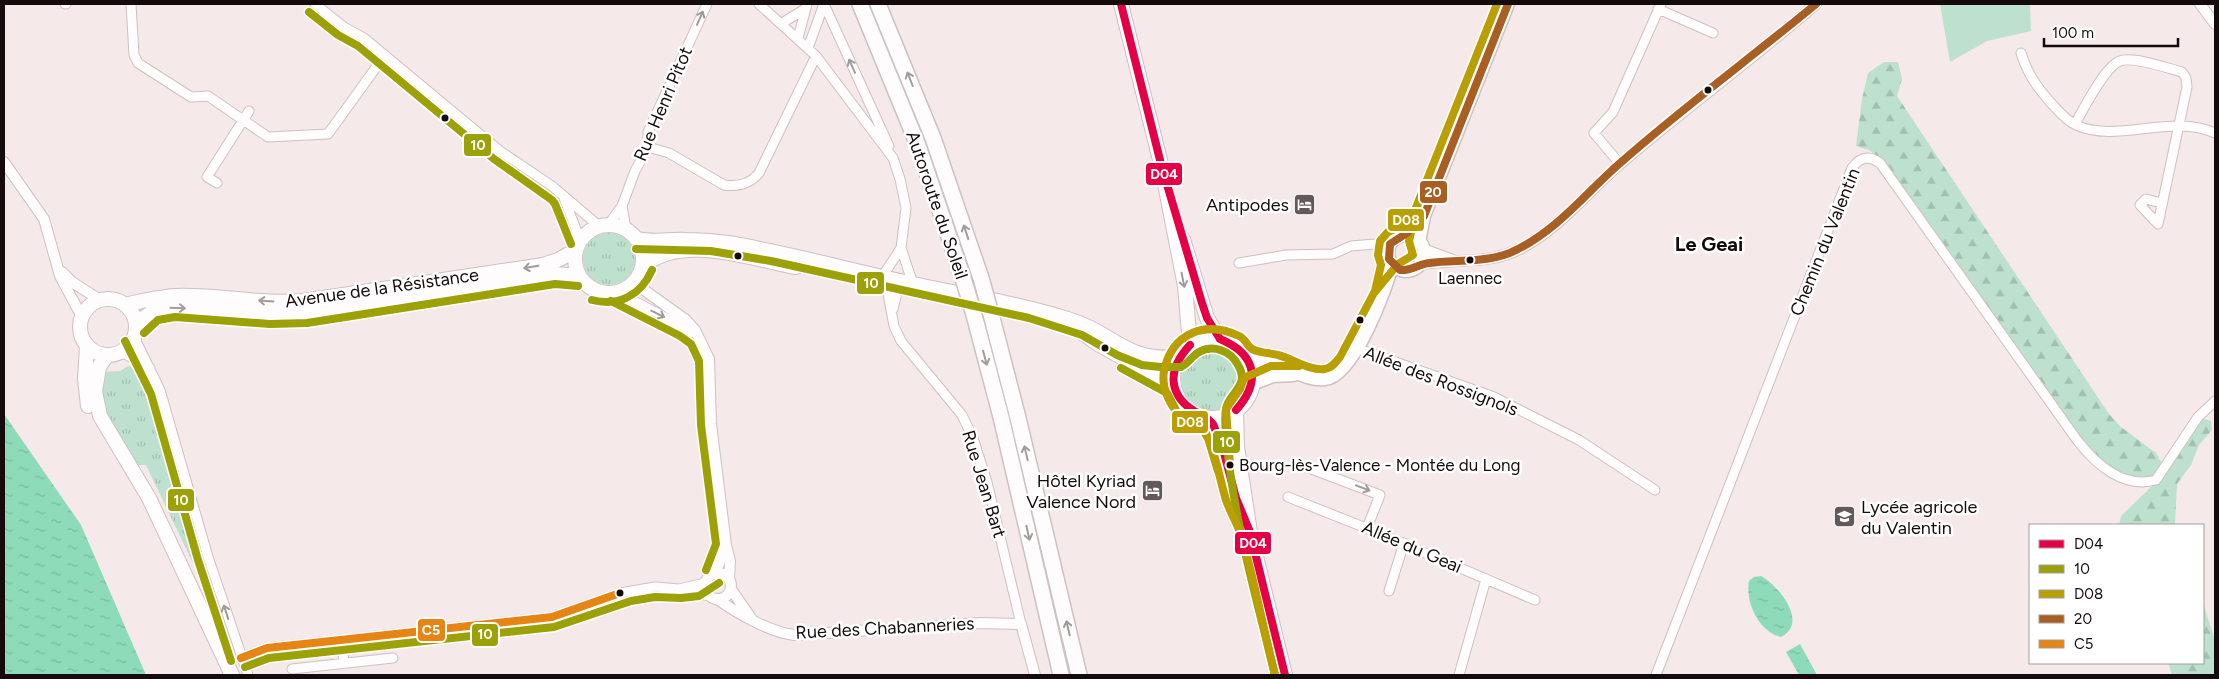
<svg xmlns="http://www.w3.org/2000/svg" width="2219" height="679" font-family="Figtree,sans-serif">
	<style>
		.grass { fill: url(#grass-tufts) }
		.forest { fill: url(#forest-firs) }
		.green { fill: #bde1ce }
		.water { fill: url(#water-ripples) }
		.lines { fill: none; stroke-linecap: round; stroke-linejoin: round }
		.minor-casing { stroke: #cdc1c2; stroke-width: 11 }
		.tertiary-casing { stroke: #cdc1c2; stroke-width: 12 }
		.secondary-casing { stroke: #cdc1c2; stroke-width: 15 }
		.primary-casing { stroke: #cdc1c2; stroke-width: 16 }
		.motorway-casing { stroke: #cdc1c2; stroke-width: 18 }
		.minor { stroke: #fefcfc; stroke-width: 9 }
		.tertiary { stroke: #fefcfc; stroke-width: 10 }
		.secondary { stroke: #fefcfc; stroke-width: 12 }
		.primary { stroke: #fefcfc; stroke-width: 14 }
		.motorway { stroke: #fefcfc; stroke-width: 15 }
		.motorway-bridge-casing { stroke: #cdc1c2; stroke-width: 18; stroke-linecap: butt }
		.motorway-bridge { stroke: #fefcfc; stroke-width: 15 }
		.bus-1-casing { stroke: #fff; stroke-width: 11 }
		.bus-2-casing { stroke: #fff; stroke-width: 11 }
		.bus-3-casing { stroke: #fff; stroke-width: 11 }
		.bus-4-casing { stroke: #fff; stroke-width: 11 }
		.bus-5-casing { stroke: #fff; stroke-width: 11 }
		.bus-1 { stroke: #e50046; stroke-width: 8 }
		.bus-2 { stroke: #9ba106; stroke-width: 8 }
		.bus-3 { stroke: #b99e04; stroke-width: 8 }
		.bus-4 { stroke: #a95f24; stroke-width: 8 }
		.bus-5 { stroke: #e68414; stroke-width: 8 }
		.oneway { stroke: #a19c9c }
		.bus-dot { fill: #160b0c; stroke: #fff; stroke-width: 2 }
		.labels { text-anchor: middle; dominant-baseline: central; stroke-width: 5; stroke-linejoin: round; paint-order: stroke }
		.bus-label { font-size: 17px; fill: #160b0c; stroke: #fff }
		.street-label { font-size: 18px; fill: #160b0c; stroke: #fff }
		.poi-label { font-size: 18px; fill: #160b0c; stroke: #fff; text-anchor: end }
		.quarter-label { font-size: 20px; font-weight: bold; fill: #160b0c; stroke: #fff }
		.line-badge { stroke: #fff; stroke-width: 2 }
		.badge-label { font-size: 14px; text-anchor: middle; font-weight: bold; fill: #fff }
	</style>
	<defs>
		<pattern id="grass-tufts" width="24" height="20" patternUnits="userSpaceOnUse" patternTransform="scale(1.25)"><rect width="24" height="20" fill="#bde1ce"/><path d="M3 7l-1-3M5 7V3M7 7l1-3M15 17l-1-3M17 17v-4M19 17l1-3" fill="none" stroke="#a2c0b0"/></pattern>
		<pattern id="forest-firs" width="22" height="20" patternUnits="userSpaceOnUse" patternTransform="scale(1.25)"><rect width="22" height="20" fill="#bde1ce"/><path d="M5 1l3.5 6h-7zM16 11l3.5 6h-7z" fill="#a2c0b0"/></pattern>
		<pattern id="water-ripples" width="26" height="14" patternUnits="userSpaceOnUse" patternTransform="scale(1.25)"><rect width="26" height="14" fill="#8ddbb9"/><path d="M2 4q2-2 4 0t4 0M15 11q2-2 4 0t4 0" fill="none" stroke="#79bb9e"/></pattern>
	</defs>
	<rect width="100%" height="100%" fill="#f5e9ea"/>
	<path class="grass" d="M583 259a26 26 0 1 1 52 0a26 26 0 1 1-52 0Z
		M1181 379a32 32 0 1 1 64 0a32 32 0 1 1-64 0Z
		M128,366C141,368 145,383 150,395L197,551L214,598L211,601L146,465H135L104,412L99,391L102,372L120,371Z"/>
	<path class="forest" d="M1884,62H1898L1902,79L1897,96L2109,414L2121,427L2156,453L2164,467L2198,417L2211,421L2212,430L2199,445L2191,465L2177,484L2175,525H2119L2121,516L2153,485L2144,481L2120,476L2091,455L1880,158L1869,150L1856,146L1862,99L1868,73Z
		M2203,603L2215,640V675H2172L2168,663H2203Z"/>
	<path class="green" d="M1940,4H2030L2031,31L1987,41L1950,62Z"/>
	<path class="water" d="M4,414L81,525L146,675H4Z
		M1761,576C1779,586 1809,623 1781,637C1759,632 1745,602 1749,581L1754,577Z
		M1800,644L1817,675H1799L1786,652Z"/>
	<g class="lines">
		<defs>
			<path id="minor" d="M65,4H66
				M131,4L134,55L138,63L191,97L208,96L268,137L328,134L385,55
				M315,4L344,27L364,38L500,151L552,186L599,226
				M759,4L816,56L893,158L900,179L906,208L901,248L913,284
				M824,4L889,146
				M1658,9L1713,33
				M782,23L805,9
				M798,38L807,4
				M808,48L824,4
				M2021,53C2027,73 2037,87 2050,102C2058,110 2065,120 2076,125C2117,144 2171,113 2215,133
				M2075,124C2083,110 2105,66 2120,61C2133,56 2167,68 2182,72L2186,78L2187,87L2158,224L2140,205L2146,199L2161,203
				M648,147L669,153L724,185C739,187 750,184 759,173L816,56
				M1620,164L1594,133L1613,112L1661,4
				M217,183L207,177L249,111
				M564,198L580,240
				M622,206L626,229
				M609,224L622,206L635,171L648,147V132L707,4
				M1375,244L1388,254
				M901,248L882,277L888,294L894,326L901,341L962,415L973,438L987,482L1021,624
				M1239,263L1286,255L1333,254L1351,246L1375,244L1394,240
				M893,309L897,293L909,283
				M134,337L160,390L208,557L248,675
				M1356,348L1494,397L1579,440L1655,490
				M119,353L127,355L150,368
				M1301,465L1380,495L1367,528
				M1288,497L1381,534L1535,600
				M684,590L709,596
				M1389,591L1404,543
				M342,640L344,663
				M241,658L267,648L552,617L620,593L655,587L679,589L705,583
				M292,669L393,658
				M1459,675L1486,579
				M1656,675L1852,168C1860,157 1869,155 1880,163L2077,440C2096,465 2124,489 2156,480L2198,417L2215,401"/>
			<path id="tertiary" d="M2200,4L2215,24
				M4,162L44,219L60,276L82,317
				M1423,249L1453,260
				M1418,265C1451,258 1484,265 1515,251C1556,233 1586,193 1620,164C1684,109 1753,59 1816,4
				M62,272L72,282L100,300
				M639,276L644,290L686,320L695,330L709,359L711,424L726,545L730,561L729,579
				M616,292L692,332
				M705 586a13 13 0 1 1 26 0a13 13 0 1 1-26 0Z
				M715,574L726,545
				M731,589L751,618
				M717,599C737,613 771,633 795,635L981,623L1021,624L1035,675"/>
			<path id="secondary" d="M1388 253a18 18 0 1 1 36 0a18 18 0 1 1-36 0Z
				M1419,242L1424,216L1508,4
				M1247,358C1257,362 1267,362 1277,365C1293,370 1308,381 1325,379C1353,377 1387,289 1392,264
				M1252,384L1273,376L1294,375"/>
			<path id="primary" d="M1121,4L1161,164L1185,286L1190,345
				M575 259a34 34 0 1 1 68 0a34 34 0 1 1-68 0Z
				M638,239C654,243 670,239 686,240C700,240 714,241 728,243C789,253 848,270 909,283C963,295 1018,303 1071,320C1115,334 1125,362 1179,357
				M1183,239L1207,318L1220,339
				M643,266C683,233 750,259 796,267
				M80 327a28 28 0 1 1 56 0a28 28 0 1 1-56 0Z
				M125,305C142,301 158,297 175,296C218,294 260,305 303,301L543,265L558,260L576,250
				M1067,322L1098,344L1174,386
				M136,326L142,319L154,311L174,307L271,314L307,313L555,274L579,276
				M1173 378a40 40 0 1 1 80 0a40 40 0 1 1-80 0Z
				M87,346L85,379L88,406
				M107,355L99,367L95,391L100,416L149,498L232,675
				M1236,410L1237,447L1250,532L1285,675
				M1206,417C1227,441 1229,477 1239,507"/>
			<path id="motorway" d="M860,4L917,143L962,275
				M878,4L933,138L981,278
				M973,311L1001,417L1061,675
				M991,314L1017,414L1079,675"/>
		</defs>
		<use href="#minor" class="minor-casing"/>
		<use href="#tertiary" class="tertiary-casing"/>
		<use href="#secondary" class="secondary-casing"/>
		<use href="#primary" class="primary-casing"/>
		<use href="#motorway" class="motorway-casing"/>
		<use href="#minor" class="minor"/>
		<use href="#tertiary" class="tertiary"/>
		<use href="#secondary" class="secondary"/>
		<use href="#primary" class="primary"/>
		<use href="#motorway" class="motorway"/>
		<defs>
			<path id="motorway-bridge" d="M962,275L973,311
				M981,278L991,314"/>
		</defs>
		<use href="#motorway-bridge" class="motorway-bridge-casing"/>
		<use href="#motorway-bridge" class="motorway-bridge"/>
		<defs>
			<path id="bus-1" d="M1121,4L1161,164L1202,303L1207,318L1220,339
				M1220,339C1256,354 1262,381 1236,410
				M1190,345C1163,374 1170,402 1206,417
				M1206,417L1213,424L1223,449L1236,498L1250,532L1285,675"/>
			<path id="bus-2" d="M309,12L338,35L358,46L494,159L552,200L555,204L571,244
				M636,249L711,251L771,261L1029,318L1082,335L1117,355L1142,365L1160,367H1181C1188,364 1192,356 1199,352C1213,344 1231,351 1238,365C1251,386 1228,393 1226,409C1224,420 1226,433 1227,444C1234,522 1257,599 1275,675
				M592,300C619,307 641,295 652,270
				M611,301L680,336L691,344L699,361L701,425L716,544L706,570
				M144,333L158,320L175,317L270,324L307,323L555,284L578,286
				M125,341L151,394L198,560L231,661
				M1121,368L1167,393L1177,412L1193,424L1200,426L1208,438L1218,471
				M245,667L269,658L554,627L631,601L655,597L681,598L699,596L719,583"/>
			<path id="bus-3" d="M1374,293L1398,264L1413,255L1409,241L1418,203
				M1230,465L1226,409L1240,389L1244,378L1271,366H1299
				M1275,675C1263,629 1255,581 1241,535C1237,523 1230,512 1226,500C1219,477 1216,453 1205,431C1201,424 1193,424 1186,420C1171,411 1161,388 1164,371C1172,333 1205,320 1239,336C1245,338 1247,346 1252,349C1259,353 1271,353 1278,355C1294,359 1309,371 1325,369C1332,368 1336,362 1340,357L1375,291L1381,265L1378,255L1380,241L1388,232L1399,227L1415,210L1497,4"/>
			<path id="bus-4" d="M1508,4L1424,216L1407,233L1390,244L1389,259L1400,270C1411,271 1419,264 1429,263C1459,259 1491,264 1518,249C1558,229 1586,193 1619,164C1682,108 1751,58 1816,4"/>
			<path id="bus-5" d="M241,658L267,648L552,617L620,593"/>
		</defs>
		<use href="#bus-1" class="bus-1-casing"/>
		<use href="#bus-2" class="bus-2-casing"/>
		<use href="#bus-3" class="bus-3-casing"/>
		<use href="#bus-4" class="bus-4-casing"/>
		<use href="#bus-5" class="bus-5-casing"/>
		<use href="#bus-1" class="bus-1"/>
		<use href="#bus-2" class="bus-2"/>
		<use href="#bus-3" class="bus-3"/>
		<use href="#bus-4" class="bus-4"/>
		<use href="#bus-5" class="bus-5"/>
	</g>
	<defs><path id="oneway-shaft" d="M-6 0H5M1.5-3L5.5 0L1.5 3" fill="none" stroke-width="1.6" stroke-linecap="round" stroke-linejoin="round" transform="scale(1.25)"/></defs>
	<g class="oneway">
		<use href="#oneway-shaft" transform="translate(700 18) rotate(-66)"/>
		<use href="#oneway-shaft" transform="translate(852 66) rotate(-114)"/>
		<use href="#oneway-shaft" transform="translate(910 79) rotate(-111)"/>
		<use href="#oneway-shaft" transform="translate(966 232) rotate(-108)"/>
		<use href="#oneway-shaft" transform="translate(531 267) rotate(171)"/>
		<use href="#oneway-shaft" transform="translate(1183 280) rotate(79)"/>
		<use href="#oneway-shaft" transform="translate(266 301) rotate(-176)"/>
		<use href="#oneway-shaft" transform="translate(178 308) rotate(2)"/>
		<use href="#oneway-shaft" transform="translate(658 314) rotate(27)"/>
		<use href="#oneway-shaft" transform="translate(985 358) rotate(75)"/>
		<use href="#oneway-shaft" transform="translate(1026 453) rotate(-103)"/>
		<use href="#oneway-shaft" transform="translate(1363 488) rotate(21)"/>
		<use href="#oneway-shaft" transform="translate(1028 533) rotate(77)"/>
		<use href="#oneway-shaft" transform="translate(226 612) rotate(-108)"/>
		<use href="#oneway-shaft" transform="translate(1068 628) rotate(-103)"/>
	</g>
	<defs>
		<symbol id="hotel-square" viewBox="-11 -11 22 22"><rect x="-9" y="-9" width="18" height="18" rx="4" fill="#64595a" stroke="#fff"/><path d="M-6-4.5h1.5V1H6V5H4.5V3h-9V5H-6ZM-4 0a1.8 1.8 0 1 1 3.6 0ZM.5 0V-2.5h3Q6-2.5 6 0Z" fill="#fff"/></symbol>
		<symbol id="school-square" viewBox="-11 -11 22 22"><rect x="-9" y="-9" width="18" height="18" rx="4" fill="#64595a" stroke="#fff"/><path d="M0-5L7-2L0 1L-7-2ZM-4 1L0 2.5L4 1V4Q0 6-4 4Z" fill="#fff"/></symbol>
	</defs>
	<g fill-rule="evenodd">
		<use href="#hotel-square" x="1292" y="192" width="25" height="25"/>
		<use href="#hotel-square" x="1140" y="478" width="25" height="25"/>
		<use href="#school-square" x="1832" y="504" width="25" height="25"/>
	</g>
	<g class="bus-dot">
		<circle cx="1708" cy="90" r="4.5"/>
		<circle cx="445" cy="118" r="4.5"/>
		<circle cx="738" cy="256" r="4.5"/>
		<circle cx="1470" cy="260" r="4.5"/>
		<circle cx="1360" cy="320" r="4.5"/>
		<circle cx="1105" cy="348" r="4.5"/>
		<circle cx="1230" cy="465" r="4.5"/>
		<circle cx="620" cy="593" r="4.5"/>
	</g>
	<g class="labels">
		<g class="bus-label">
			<text x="1470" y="278">Laennec</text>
			<text x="1239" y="465" text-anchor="start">Bourg-lès-Valence - Montée du Long</text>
		</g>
		<g class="street-label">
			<text transform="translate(663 104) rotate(-67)">Rue Henri Pitot</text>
			<text transform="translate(937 205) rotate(71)">Autoroute du Soleil</text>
			<text transform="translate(1825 242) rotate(-68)">Chemin du Valentin</text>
			<text transform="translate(382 288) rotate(-8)">Avenue de la Résistance</text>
			<text transform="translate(1441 381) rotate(21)">Allée des Rossignols</text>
			<text transform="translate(984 484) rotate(73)">Rue Jean Bart</text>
			<text transform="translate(1412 547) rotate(23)">Allée du Geai</text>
			<text transform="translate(885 628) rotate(-3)">Rue des Chabanneries</text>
		</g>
		<g class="poi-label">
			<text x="1289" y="205">Antipodes</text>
			<text x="1136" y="481">Hôtel Kyriad<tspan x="1136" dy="21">Valence Nord</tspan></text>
			<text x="1861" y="507" text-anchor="start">Lycée agricole<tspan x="1861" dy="21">du Valentin</tspan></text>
		</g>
		<g class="quarter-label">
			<text x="1709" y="244">Le Geai</text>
		</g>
	</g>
	<g class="line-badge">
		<rect x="463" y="133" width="29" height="24" rx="5" fill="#9ba106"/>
		<rect x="1145" y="162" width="38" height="24" rx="5" fill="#e50046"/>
		<rect x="1419" y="180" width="29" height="24" rx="5" fill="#a95f24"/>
		<rect x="1387" y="208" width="38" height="24" rx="5" fill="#b99e04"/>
		<rect x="856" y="271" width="29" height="24" rx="5" fill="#9ba106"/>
		<rect x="1171" y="410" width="38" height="24" rx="5" fill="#b99e04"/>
		<rect x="1212" y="430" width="29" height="24" rx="5" fill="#9ba106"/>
		<rect x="167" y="488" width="28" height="24" rx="5" fill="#9ba106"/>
		<rect x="1234" y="531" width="38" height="24" rx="5" fill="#e50046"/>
		<rect x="417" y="618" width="29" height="24" rx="5" fill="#e68414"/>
		<rect x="471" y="623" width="28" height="24" rx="5" fill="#9ba106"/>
	</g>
	<g class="badge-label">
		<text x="478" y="150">10</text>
		<text x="1164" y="179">D04</text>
		<text x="1433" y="197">20</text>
		<text x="1406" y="225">D08</text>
		<text x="871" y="288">10</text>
		<text x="1190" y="427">D08</text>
		<text x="1227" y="447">10</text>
		<text x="181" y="505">10</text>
		<text x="1253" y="548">D04</text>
		<text x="431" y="635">C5</text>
		<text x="485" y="639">10</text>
	</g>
	<rect width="2219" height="679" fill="none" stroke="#160b0c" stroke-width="10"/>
	<rect x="2029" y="524" width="175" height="140" fill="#ffffff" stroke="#a29d9e"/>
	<rect x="2039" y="540" width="25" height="8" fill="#e50046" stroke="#a29d9e"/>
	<text x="2074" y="549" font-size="15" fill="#160b0c">D04</text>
	<rect x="2039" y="565" width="25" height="8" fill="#9ba106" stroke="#a29d9e"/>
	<text x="2074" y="574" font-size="15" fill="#160b0c">10</text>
	<rect x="2039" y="590" width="25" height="8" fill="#b99e04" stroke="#a29d9e"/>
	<text x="2074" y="599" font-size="15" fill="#160b0c">D08</text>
	<rect x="2039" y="615" width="25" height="8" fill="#a95f24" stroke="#a29d9e"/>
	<text x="2074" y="624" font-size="15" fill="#160b0c">20</text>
	<rect x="2039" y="640" width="25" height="8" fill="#e68414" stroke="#a29d9e"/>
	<text x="2074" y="649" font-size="15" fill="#160b0c">C5</text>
	<path d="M2044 38v8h134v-8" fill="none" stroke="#160b0c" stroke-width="2.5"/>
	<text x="2052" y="38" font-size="15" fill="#160b0c" stroke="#ffffff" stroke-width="4" paint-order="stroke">100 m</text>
</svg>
